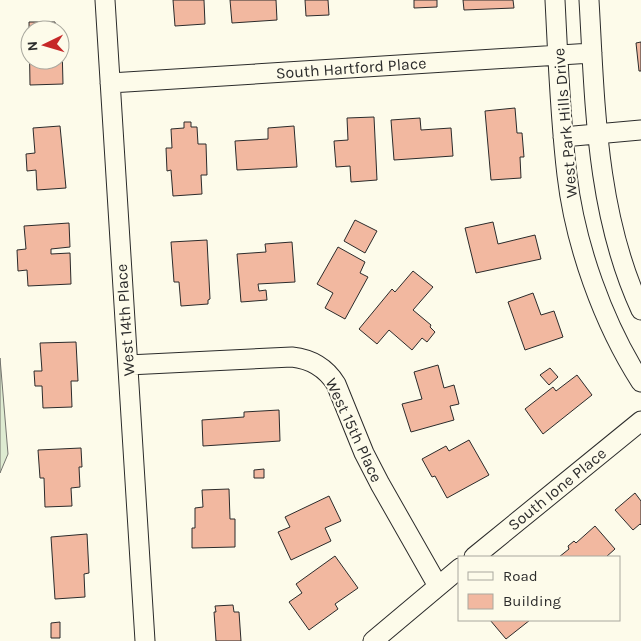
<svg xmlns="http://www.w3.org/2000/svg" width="641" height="641" font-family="Karla,sans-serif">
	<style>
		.green { fill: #deebd1; stroke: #74746e }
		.building { fill: #f2b8a0; stroke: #2b2b2b }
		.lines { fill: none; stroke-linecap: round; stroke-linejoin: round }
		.street-casing { stroke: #2b2b2b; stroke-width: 21 }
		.street { stroke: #fdfbea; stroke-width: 19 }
		.labels { text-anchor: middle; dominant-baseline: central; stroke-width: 4; stroke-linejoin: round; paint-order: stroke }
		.street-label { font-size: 16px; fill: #2b2b2b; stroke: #fdfbea }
	</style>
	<rect width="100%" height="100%" fill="#fdfbea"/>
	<path class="green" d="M0,358L8,454L0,473Z"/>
	<path class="building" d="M173,0H204L205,24L175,26Z
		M230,0H276L277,20L232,23Z
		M305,0H328L329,15L306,16Z
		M414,0H437V7L414,8Z
		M463,0H513L514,8L464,10Z
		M29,22H55V30H30V60H60V45H62L63,84L30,85Z
		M641,42V71H639L636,43Z
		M515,108L517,133H522L524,157H520L521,178L491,180L485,111Z
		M374,117L377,180L351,182L350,166L336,167L334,141L348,140L347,118Z
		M420,118L421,130L451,128L453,156L394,160L391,120Z
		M184,122H191V127H197L198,144H206L207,175H201L202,194L173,196L171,170L167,171L166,148H172L171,129L184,128Z
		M60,126L66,188L37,190L36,170L27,171L26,154L35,153L33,128Z
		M294,126L297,167L237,170L235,141L268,139V128Z
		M355,220L377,231L365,253L344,241Z
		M493,222L498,244L535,235L541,259L476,273L465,228Z
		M69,223L70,247L51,249V254L70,253L71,284L28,286L27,270L18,271L17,250L26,249L24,226Z
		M207,240L210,299L208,300V304L181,306L179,282H174L171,242Z
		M292,242L295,282L258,284L259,291L266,290L267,300L241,302L237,254L266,252L265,244Z
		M338,247L365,262L360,273L368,277L345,319L325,308L333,293L317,284Z
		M413,271L433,287L413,310L431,325L430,327L435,332L427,342L422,338L412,350L389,330L377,344L359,329L392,289L395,292Z
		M533,293L541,315L554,311L563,337L525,350L508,302Z
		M76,342L78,381H71L72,407L43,408L42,386H35L34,371H42L40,343Z
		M438,365L444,388L454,385L459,404L450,406L454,420L411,432L402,404L422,399L414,372Z
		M550,368L558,377L549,385L540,375Z
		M577,375L592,395L543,434L525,409L553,387L556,391Z
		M279,410L280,441L203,446L202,420L244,417V412Z
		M469,440L489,475L447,498L435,476L432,477L422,459L446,446L449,451Z
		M81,448L82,467H79L80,487L71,488L72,506L45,507L44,478H40L38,450Z
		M264,469V478H254V470Z
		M229,489L230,519H235V547L192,548V528H195V508L203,507L202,490Z
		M635,493L641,501V525L640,524L633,530L615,510Z
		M329,496L341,521L325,528L331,541L291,560L278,532L290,527L285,517Z
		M595,526L615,549L606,557H559L569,549L568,546L574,541L576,543Z
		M87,534L89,573L84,574L85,597L55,599L51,537Z
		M335,556L358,588L335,604L338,609L309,630L289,602L302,593L296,584Z
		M233,605L234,612H239L241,641H216L214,612H216L215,606Z
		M490,620H530L506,639Z
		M60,622V638H51V623Z"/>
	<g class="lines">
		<defs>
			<path id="street" d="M105,0L145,641
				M555,0C558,58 560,117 567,175C575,244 603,323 641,382
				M589,0C595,104 596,213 641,310
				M110,83L592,53
				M563,137L641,130
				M128,365L292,357C311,359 326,368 336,384L364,453L380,484L438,586
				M474,557L641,421
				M373,641L460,568"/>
		</defs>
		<use href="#street" class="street-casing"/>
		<use href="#street" class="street"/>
	</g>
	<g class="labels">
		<g class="street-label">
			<text transform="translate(351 68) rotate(-4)">South Hartford Place</text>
			<text transform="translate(565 123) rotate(-95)">West Park Hills Drive</text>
			<text transform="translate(125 320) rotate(-94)">West 14th Place</text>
			<text transform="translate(354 430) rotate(65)">West 15th Place</text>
			<text transform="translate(557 489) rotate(-39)">South Ione Place</text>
		</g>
	</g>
	<rect x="458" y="556" width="162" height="65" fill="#fdfbea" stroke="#a9a89e"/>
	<rect x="468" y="572" width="25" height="8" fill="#fdfbea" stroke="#a9a89e"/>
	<text x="503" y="581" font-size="15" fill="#2b2b2b">Road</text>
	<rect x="468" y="594" width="25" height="15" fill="#f2b8a0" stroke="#a9a89e"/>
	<text x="503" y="606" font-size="15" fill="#2b2b2b">Building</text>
	<g transform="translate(45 45) rotate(265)"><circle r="24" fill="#fdfbea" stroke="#a9a89e"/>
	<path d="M0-4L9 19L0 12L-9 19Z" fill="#c62828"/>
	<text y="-8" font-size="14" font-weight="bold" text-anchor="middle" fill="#2b2b2b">N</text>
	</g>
</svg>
